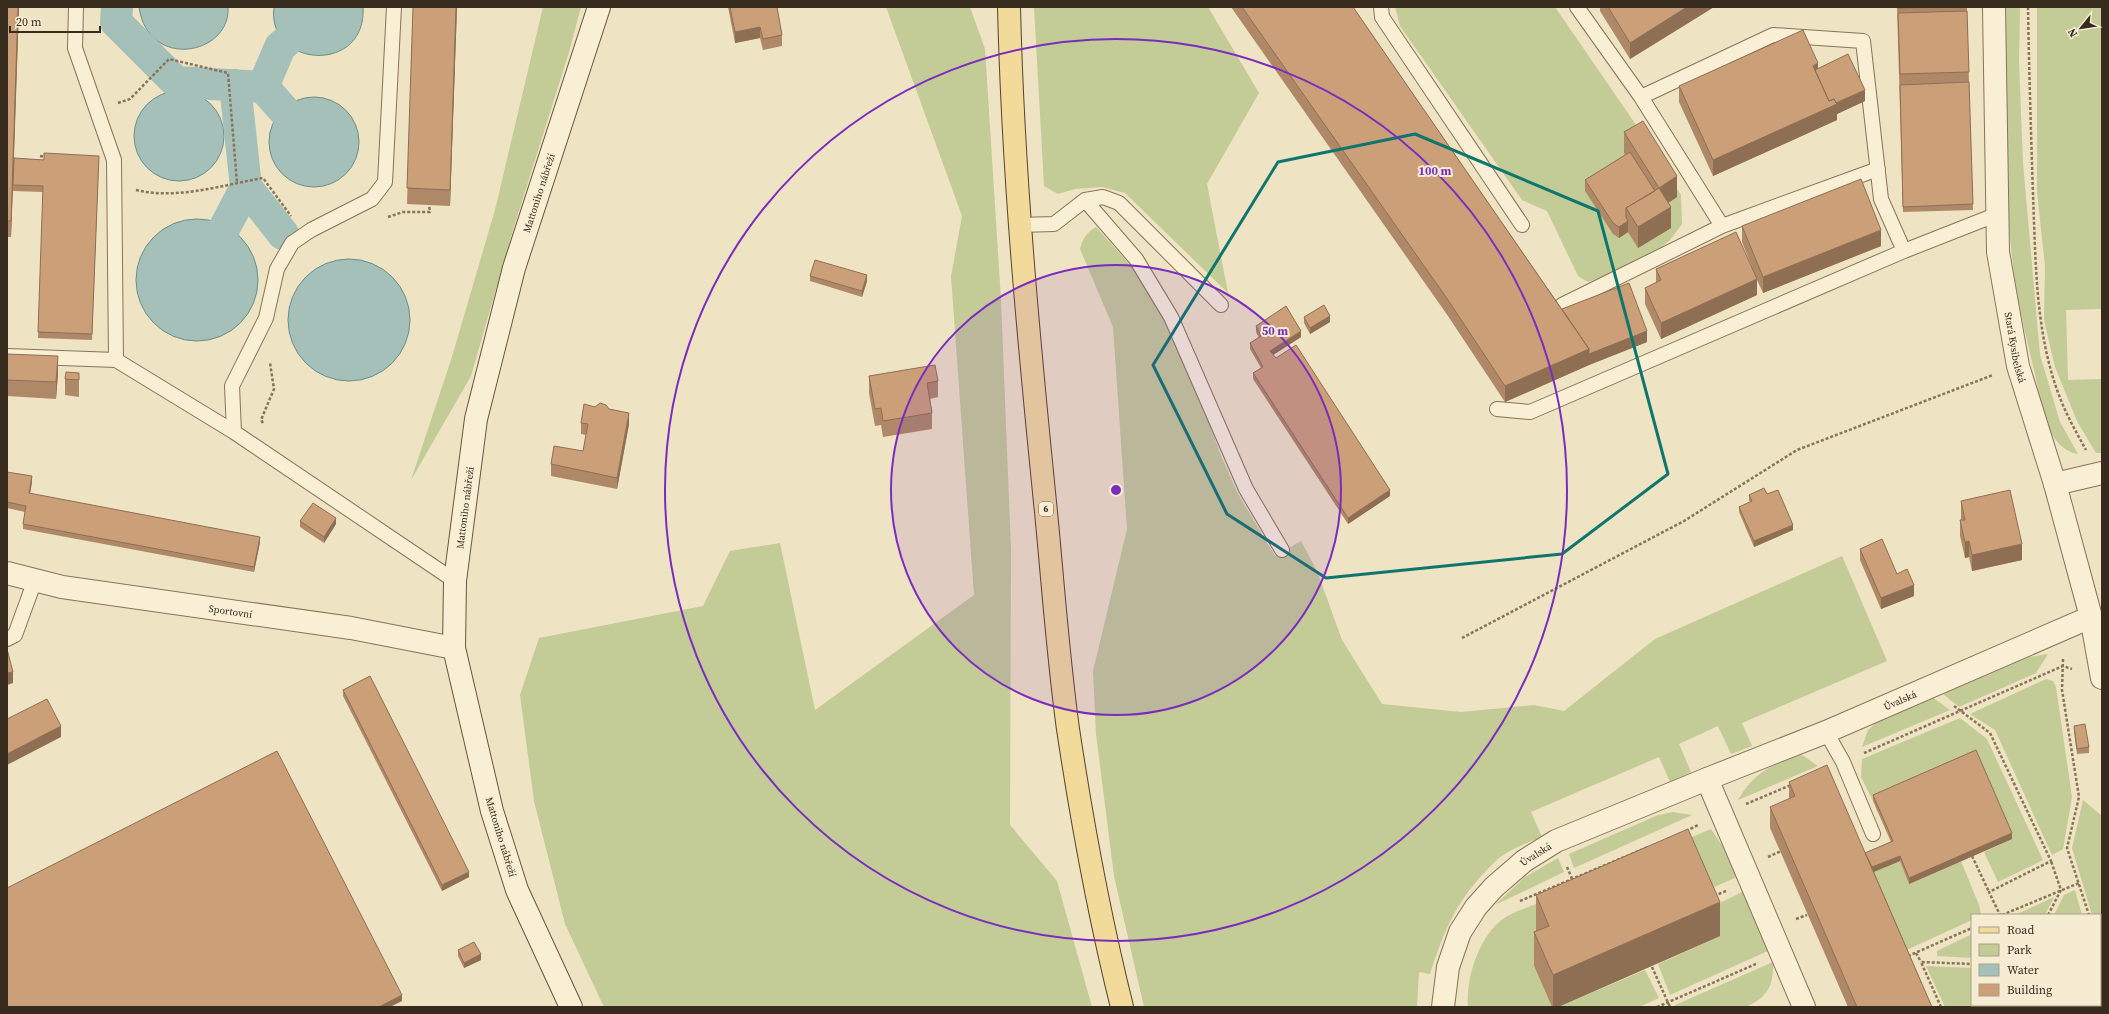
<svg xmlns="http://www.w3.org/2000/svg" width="2109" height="1014" font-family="'Source Serif 4',serif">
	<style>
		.green { fill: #c3cb96 }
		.water { fill: #a4c0b9; stroke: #6b8e87 }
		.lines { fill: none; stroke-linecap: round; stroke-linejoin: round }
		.canal { stroke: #a4c0b9; stroke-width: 32 }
		.service-casing { stroke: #877459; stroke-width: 16 }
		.minor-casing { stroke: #877459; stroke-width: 24 }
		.tertiary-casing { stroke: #877459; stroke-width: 24 }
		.secondary-casing { stroke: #69553d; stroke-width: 24 }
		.primary-casing { stroke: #55422e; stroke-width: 24 }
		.path { stroke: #877459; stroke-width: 2.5; stroke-dasharray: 3 2; stroke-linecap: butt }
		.service { stroke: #f8efd5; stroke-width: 14 }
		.minor { stroke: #f8efd5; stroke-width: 22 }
		.tertiary { stroke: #f8efd5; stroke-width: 22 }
		.secondary { stroke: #f8efd5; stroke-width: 22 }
		.primary { stroke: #f1da9a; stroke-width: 22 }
		.wall { fill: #af8967 }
		.shaded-wall { fill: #8e6f54 }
		.building { fill: #cb9f78; stroke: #8e6f54 }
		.marked { fill: none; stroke: #0f766e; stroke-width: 3; stroke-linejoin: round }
		.ring { fill: none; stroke: #7b2cbf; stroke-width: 2 }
		.labels { text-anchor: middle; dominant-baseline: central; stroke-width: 4; stroke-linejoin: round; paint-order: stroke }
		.shield { fill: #f5ecd2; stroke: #706553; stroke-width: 1 }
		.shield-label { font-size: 9px; font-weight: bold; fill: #372b1d }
		.street-label { font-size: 10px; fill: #372b1d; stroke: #f5ecd2 }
		.centre { fill: #7b2cbf; stroke: #f5ecd2; stroke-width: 2 }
		.ring-label { font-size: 12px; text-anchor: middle; font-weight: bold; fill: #7b2cbf; stroke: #f5ecd2; stroke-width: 4; stroke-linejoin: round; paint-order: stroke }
	</style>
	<rect width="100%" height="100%" fill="#eee3c2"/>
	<path class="green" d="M543,7H581L569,52L513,230L471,376L411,480L451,360L495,210Z
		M886,7H970L985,49L1001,300L1011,550L1010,825L1057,881L1092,1007H604L565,924L534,801L520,695L539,638L703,606L730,551L780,543L815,710L974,595L951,276L962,216Z
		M1034,7H1208L1259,93L1207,184L1228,293L1125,193L1102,187L1075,189L1058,194L1044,186Z
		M1395,7H1555L1645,138L1681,195L1682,224L1670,240L1637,268L1588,282L1578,276L1547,211L1522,200L1400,26Z
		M2003,7H2020L2019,61L2023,163L2040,355L2060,422L2078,454C2045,448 2041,401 2035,374C2028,345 2021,317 2016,288C2002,197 2006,100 2003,7Z
		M2037,7H2102V309L2066,310L2068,380L2102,379L2101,453H2096L2077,421L2055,367L2044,320L2045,266L2037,192Z
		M1096,227L1144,280L1182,357L1207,415L1219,451L1237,492L1275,556L1301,541L1317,571L1342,640L1382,704L1461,712L1534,705L1564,711L1655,639L1842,556L1887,661L1742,723L1752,746L1731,754L1718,726L1679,744L1691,772L1670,782L1659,757L1531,812L1542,837C1528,842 1513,848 1500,857C1495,861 1490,867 1485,872C1455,903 1443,934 1430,974L1419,972L1417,1007H1144L1114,876L1096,734L1093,671L1127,529L1113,327L1080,249C1083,238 1086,233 1096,227Z
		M2048,654L2036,673L1959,707L1943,694L2028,657Z
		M2046,679L2053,681L2056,687L2072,797L2063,849L2052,855L1995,730L1970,714Z
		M1932,697L1950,710L1862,747L1868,730L1878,721Z
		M1960,718L1987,739L2043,860L1998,882L1984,852L2012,839L1873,801L1861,777L1862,759Z
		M1802,755L1818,766L1738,800C1753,773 1773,763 1802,755Z
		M2083,800L2102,816V947L2100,941V915H2092L2072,848Z
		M1673,812L1692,815L1574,868L1569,854L1658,815Z
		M1711,829L1729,856L1737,877L1701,893L1583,883Z
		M1558,858L1564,872L1495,905L1525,877Z
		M1900,861L1909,884L1961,861L1979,905L1981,914L1972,915V920L1900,953L1866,875Z
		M2075,890L2082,915H2054L2064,895Z
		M1744,891L1770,950L1670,995L1658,964L1720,936L1708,909Z
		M2054,897L2045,915H2015Z
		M1544,901L1549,960L1534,966L1552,1007H1468C1466,980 1477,943 1497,924C1508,913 1529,907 1544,901Z
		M1972,934V958L1937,956V951Z
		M1773,962C1774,985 1768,997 1746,1007H1675V1005Z
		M1926,966L1972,968V1005H2000L1999,1007H1945Z
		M1645,970L1659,998L1639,1007H1558Z
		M2100,978L2102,985V1007H2052L2051,1005H2100Z"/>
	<path class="water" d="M139,7H228C231,55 148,71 139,7Z
		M274,7H363C367,75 266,68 274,7Z
		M134 136a45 45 0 1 1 90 0a45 45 0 1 1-90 0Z
		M269 142a45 45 0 1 1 90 0a45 45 0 1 1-90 0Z
		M136 280a61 61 0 1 1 122 0a61 61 0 1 1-122 0Z
		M288 320a61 61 0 1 1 122 0a61 61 0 1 1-122 0Z"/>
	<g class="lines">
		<path class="canal" d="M117,7L116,22L176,82L263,87L280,47L319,13
			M263,87L313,143
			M246,187L283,234
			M205,265L246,187L235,85"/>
		<defs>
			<path id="service" d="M76,7L75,48L114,160L116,360L234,432
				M394,7L385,182L372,199L311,230L292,243L277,269L266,318L232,386L234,432L455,581
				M1381,7L1382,17L1522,225
				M1577,7L1641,97L1773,35L1863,41L1881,199L1904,251
				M1641,97L1722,226L1878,169
				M1085,200L1136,259L1171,317L1246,489L1282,550
				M1019,225L1054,224L1085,200L1103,197L1119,203L1221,305
				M1562,305L1722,226
				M7,356L116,360
				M1497,409L1530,412L1904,251L1998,214
				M7,639L15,635L35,580
				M1826,732L1843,762L1873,834"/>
			<g id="minor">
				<path id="s1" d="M1994,7L1998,252L2018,366L2055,484L2091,617L2102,678"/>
				<path d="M2055,484L2102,473"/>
				<path d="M1707,779L1804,1007"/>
				<path id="s2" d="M1443,1007L1448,967L1460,932L1476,907L1494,887L1524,861L1556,841L1707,779L1826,732L2091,617"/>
			</g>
			<g id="tertiary">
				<path id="s3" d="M7,573L62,587L351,628L454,648"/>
			</g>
			<g id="secondary">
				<path id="s4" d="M571,1007L517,890L492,811L454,648L455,581L476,419L514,268L599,7"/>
			</g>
			<path id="primary" d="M1009,7C1013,176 1029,344 1046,512C1053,584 1058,657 1068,729C1082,822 1099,915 1122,1007"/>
		</defs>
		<use href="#service" class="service-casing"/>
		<use href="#minor" class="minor-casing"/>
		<use href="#tertiary" class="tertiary-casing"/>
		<use href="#secondary" class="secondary-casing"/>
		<use href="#primary" class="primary-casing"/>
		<path class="path" d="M2028,7C2029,70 2031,132 2033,195C2036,267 2035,345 2066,412C2072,425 2079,437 2086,450
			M118,103L130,99L169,59L228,73L237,183
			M40,156L46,157
			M136,190C177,200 223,185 263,178L291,216
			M388,217L403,212H430L429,205
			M263,423L261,420L274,389L270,363
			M1462,638L1684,521L1797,450L1993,375
			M2063,659L2062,690L2079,797L2067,848L2089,915
			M1954,706L1990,733L2051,861L1989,892L2000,915
			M1864,753L2063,666L2072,669
			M1746,804L1791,785
			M1686,831L1698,825
			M1972,856L1989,892
			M1768,857L1781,851
			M1567,867L1573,881
			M1714,896L1726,891
			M1520,901L1648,847
			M2002,915L2079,883
			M2048,915L2061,890L2051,861
			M1796,919L1807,915
			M1916,953L1921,962
			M2100,954L2102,960
			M1908,956L1972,928
			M1652,967L1670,1007
			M2044,1005L2045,1007
			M1657,1007L1758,963
			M1941,1007L1921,962L1972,964
			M2004,1007L2005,1005"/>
		<use href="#service" class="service"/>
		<use href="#minor" class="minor"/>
		<use href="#tertiary" class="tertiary"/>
		<use href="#secondary" class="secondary"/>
		<use href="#primary" class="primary"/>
	</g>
	<path class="wall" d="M7,7H19L14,158L44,160L99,156L92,340L38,338L43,192L13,191V188L11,237H7Z
		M413,7H457L450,206L407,204Z
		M728,7H777L782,35V46L763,50L760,38L735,43Z
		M1231,7H1353L1562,309L1647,342L1589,365L1505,402L1448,316Z
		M1600,7H1714L1630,59L1600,11Z
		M1897,7H1967L1969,82L1973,210L1903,212Z
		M1818,69L1865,101L1837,114V120L1713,176L1679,102V86Z
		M1624,132L1677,197L1668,203L1671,228L1638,248L1628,232L1619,238L1613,234L1585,191V180L1625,155L1624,153Z
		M1742,226L1881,246L1763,293L1757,280V295L1661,339L1645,304V288L1656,283V269L1752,267L1742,242Z
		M810,276L867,281L862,297L810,281Z
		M1304,317L1330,322L1310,334L1304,323Z
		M1256,326L1301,337L1273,355L1390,496L1348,524L1253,379V373L1261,368L1250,349V343L1259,338L1256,332Z
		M7,354L58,373L56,399L7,396Z
		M79,373V397L65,395V379Z
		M869,376L938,381V397L930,399L932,413V429L883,437L881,425L875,426L869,393Z
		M609,409L629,424L617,489L551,476V464L583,451L586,435L581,434V423Z
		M7,472L32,482L30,494L260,542L254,572L23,529V524L25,512L7,508Z
		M1767,494L1793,530L1754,547L1739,512V507L1750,502L1749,500V495Z
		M1961,501L2022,560L1972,571L1969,557L1965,558L1960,536V520H1961Z
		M300,521L336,524L324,543L300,527Z
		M1860,549L1897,574L1914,596L1881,609L1860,560Z
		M343,690L469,877L442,891L343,696Z
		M2074,726L2089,747V753L2077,754L2074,732Z
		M1789,782L1865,853L1891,842L1873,801V795L2012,839L1909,884L1900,861L1874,872L1932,1007H1848L1770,828V807L1789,799Z
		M1536,895L1720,936L1558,1007H1552L1534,966V932L1536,931Z
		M458,950L481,960L464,968L458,956Z"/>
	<path class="shaded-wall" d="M18,7H19L11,237V221Z
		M456,7H457L450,206V190Z
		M1687,7H1714L1630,59V43Z
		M760,27V38L735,43V32Z
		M1818,63V80L1813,66Z
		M1865,90V101L1837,114V120L1713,176V160Z
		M1677,176V197L1659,209V188Z
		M1671,207V228L1638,248V227Z
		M1628,221V232L1619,238V227Z
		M1881,230V246L1763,293V277Z
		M867,275V281L862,297V291Z
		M1757,279V295L1661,339V323Z
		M1330,316V322L1310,334V328Z
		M1301,331V337L1270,357V351Z
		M1647,331V342L1589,365L1505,402V386L1589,349Z
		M58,356V373L56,399V382Z
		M629,413V424L617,489V478Z
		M32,476V482L29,499V493Z
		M1390,490V496L1348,524V518Z
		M336,518V524L324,543V537Z
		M1793,525V530L1754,547V541Z
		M260,537V542L254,572V567Z
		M1969,541V557L1965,558V542Z
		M2022,544V560L1972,571V555Z
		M1914,585V596L1881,609V598Z
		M13,672V683L7,685V673Z
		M61,726V737L7,765V754Z
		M2012,833V839L1909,884V878Z
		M1900,856V861L1866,875V870Z
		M469,872V877L442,891V885Z
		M1720,902V936L1558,1007H1553V975Z
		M481,954V960L464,968V963Z
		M402,995V1001L390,1007H379Z"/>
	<path class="building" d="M7,7H18L11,221H7Z
		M413,7H456L450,190L407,188Z
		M730,7H777L782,35L763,39L760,27L735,32Z
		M1242,7H1353L1589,349L1505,386L1448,300Z
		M1608,7H1687L1630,43Z
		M1898,7H1950L1898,8Z
		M1967,11L1969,72L1900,74L1898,13Z
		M1803,30L1818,63L1813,66L1829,101L1834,99L1837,104L1713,160L1679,86Z
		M1848,54L1865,90L1836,103L1834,99L1829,101L1815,70Z
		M1969,82L1973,204L1903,207L1900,85Z
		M1643,121L1677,176L1659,188L1624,132Z
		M1630,152L1655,191L1626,208V217L1628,221L1619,227L1613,223L1585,180Z
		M44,153L99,156L92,334L38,332L43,186L13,185L14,158L44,160Z
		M1861,179L1881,230L1763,277L1742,226Z
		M1659,188L1671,207L1638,227L1626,208Z
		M1736,232L1757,279L1661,323L1645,288L1661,280L1656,269Z
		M815,260L867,275L862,291L810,276Z
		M1629,283L1647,331L1589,354V349L1562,309Z
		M1324,305L1330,316L1310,328L1304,317Z
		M1286,306L1301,331L1270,351L1276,358L1296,345L1390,490L1348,518L1253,373L1263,367L1250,343L1261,336L1256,326Z
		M7,354L58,356L56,382L7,380Z
		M935,365L938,381L927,383L932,413L883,421L881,408L875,409L869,376Z
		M66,372L79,373V380L65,379Z
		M600,403L606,405L609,409L629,413L617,478L551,464L554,446L583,451L588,424L581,423L584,404L595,407Z
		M7,472L32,476L29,493L260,537L254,567L23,524L26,506L7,502Z
		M1764,488L1767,494L1778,490L1793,525L1754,541L1739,507L1752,501L1749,495Z
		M2010,490L2022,544L1972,555L1969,541L1965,542L1960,520H1965L1961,501Z
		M313,503L336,518L324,537L300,521Z
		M1882,539L1897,574L1907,569L1914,585L1881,598L1860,549Z
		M7,649L13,672L7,673Z
		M370,676L469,872L442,885L343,690Z
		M47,699L61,726L7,754V719Z
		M2085,724L2089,747L2077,749L2074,726Z
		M1976,750L2012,833L1909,878L1900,856L1872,867L1865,853L1893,841L1873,795Z
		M277,751L402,995L379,1007H7V888Z
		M1827,765L1932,1007H1857L1770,807L1795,796L1789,782Z
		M1688,829L1720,902L1553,975L1534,932L1549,926L1536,895Z
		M474,942L481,954L464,963L458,950Z"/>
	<path class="marked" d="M1415,134L1598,211L1668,474L1562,554L1326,578L1227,514L1153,365L1278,162Z"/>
	<circle cx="1116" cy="490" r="225" fill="#7b2cbf" fill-opacity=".12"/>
	<g class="ring">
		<circle cx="1116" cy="490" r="225"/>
		<circle cx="1116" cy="490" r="451"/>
	</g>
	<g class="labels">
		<rect class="shield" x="1039" y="502" width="14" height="14" rx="3"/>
		<g class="shield-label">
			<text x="1046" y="509">6</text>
		</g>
		<g class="street-label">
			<text stroke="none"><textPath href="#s4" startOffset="844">Mattoniho nábřeží</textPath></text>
			<text stroke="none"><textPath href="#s1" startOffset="342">Stará Kysibelská</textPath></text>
			<text stroke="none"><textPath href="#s4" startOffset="520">Mattoniho nábřeží</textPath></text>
			<text stroke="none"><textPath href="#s3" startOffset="227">Sportovní</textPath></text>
			<text stroke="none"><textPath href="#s2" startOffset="583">Úvalská</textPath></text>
			<text transform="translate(501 837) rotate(73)">Mattoniho nábřeží</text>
			<text stroke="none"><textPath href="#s2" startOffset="187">Úvalská</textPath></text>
		</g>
	</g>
	<circle cx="1116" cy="490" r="6" class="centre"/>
	<g class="ring-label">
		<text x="1435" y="175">100 m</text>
		<text x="1275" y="335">50 m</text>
	</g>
	<rect width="2109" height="1014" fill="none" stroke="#372b1d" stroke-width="16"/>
	<rect x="1971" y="914" width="130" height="92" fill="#f5ecd2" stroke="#a99f8a"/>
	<rect x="1979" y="927" width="20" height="6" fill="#f1da9a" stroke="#a99f8a"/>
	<text x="2007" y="934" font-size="12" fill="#372b1d">Road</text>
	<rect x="1979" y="944" width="20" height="12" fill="#c3cb96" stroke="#a99f8a"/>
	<text x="2007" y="954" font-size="12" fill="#372b1d">Park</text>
	<rect x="1979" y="964" width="20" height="12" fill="#a4c0b9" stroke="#a99f8a"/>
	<text x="2007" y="974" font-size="12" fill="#372b1d">Water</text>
	<rect x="1979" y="984" width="20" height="12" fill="#cb9f78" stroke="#a99f8a"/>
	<text x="2007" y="994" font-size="12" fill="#372b1d">Building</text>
	<g transform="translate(2081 28) rotate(240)" stroke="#f5ecd2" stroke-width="3" paint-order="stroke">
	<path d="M0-3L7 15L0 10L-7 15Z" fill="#372b1d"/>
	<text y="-6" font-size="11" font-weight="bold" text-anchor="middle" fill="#372b1d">N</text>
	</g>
	<path d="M10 26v6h90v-6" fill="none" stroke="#372b1d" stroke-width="2"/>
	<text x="16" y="26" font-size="12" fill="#372b1d" stroke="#f5ecd2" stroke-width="3" paint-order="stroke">20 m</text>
</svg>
